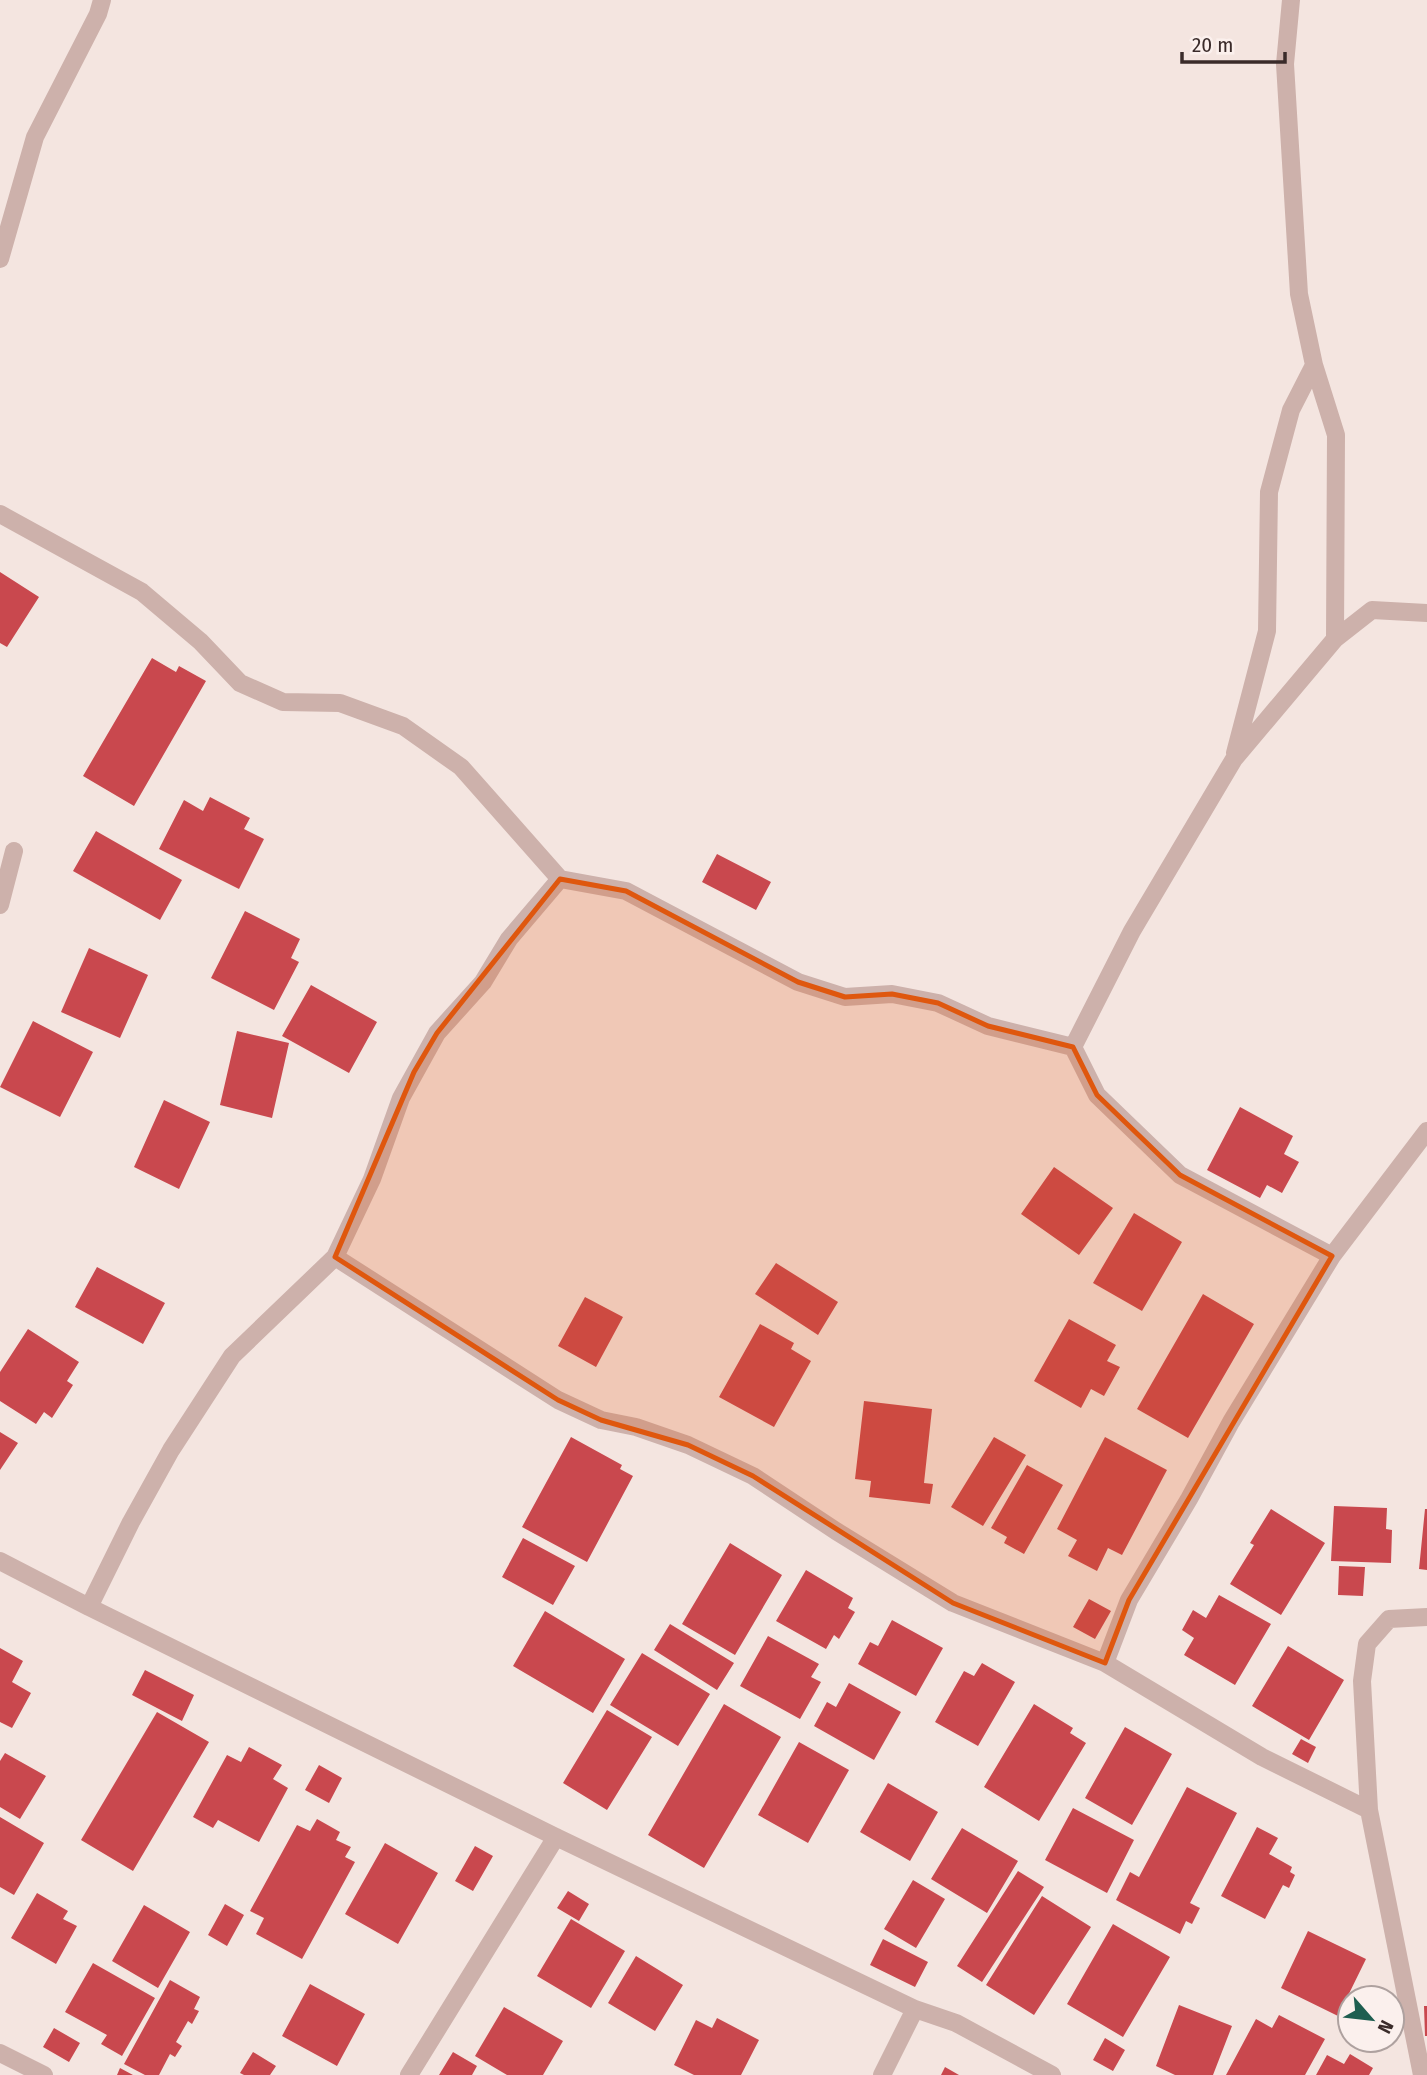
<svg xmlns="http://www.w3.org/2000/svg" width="1427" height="2075" font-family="'Fira Sans Condensed',sans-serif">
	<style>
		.building { fill: #c9484e }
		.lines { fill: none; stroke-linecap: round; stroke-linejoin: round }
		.minor { stroke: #cdb1ab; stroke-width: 18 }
		.marked { fill: #df570e; fill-opacity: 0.2; stroke: #df570e; stroke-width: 5; stroke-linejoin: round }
	</style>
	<rect width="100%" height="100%" fill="#f4e5e0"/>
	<path class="building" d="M0,572L39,597L7,647L0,643Z
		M152,658L176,672L179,666L206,681L134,806L83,776Z
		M210,797L250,818L244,829L264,839L239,889L159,849L184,800L203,811Z
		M96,831L182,880L160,920L73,871Z
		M717,854L771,882L756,910L702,882Z
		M245,911L300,939L291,958L299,962L274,1010L211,978Z
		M89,948L148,975L120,1038L61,1012Z
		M311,985L377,1022L349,1073L282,1036Z
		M33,1021L93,1052L60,1117L0,1087Z
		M237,1031L289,1043L272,1118L220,1105Z
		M164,1100L210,1122L179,1189L134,1167Z
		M1240,1107L1293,1136L1284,1154L1299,1162L1282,1193L1267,1185L1260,1198L1207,1170Z
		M1054,1167L1113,1208L1079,1255L1021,1214Z
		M1134,1213L1182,1242L1142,1311L1093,1283Z
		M776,1263L838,1302L818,1335L755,1294Z
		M97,1267L165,1303L143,1344L75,1307Z
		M1203,1294L1254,1324L1188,1438L1137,1409Z
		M585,1297L623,1317L596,1367L558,1346Z
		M1069,1319L1116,1345L1107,1361L1120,1367L1104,1396L1091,1389L1081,1408L1034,1381Z
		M760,1324L794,1343L791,1349L811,1361L774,1427L719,1397Z
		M28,1329L79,1362L67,1381L73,1385L52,1418L44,1412L36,1424L0,1401V1372Z
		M864,1401L932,1409L924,1483L933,1484L930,1504L869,1497L871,1481L855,1479Z
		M0,1432L18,1443L0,1470Z
		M571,1437L622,1465L620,1469L633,1476L587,1562L522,1527Z
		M994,1437L1026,1455L983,1526L951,1507Z
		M1105,1437L1167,1470L1122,1555L1108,1548L1097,1571L1068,1556L1077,1540L1057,1529Z
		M1027,1465L1063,1485L1024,1554L1004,1543L1007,1537L991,1528Z
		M1334,1506L1387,1508L1386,1529L1392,1530L1391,1563L1331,1561Z
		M1271,1509L1325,1543L1281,1615L1230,1584L1254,1545L1250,1543Z
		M1425,1509H1427V1570L1419,1569Z
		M523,1538L575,1566L553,1605L502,1577Z
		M730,1543L782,1575L735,1655L682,1624Z
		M1339,1566L1365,1567L1363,1596L1338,1595Z
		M806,1570L853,1598L848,1608L855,1612L839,1639L834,1635L826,1649L776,1621Z
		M1219,1595L1271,1624L1235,1685L1184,1655L1194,1638L1182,1630L1193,1610L1206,1618Z
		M1089,1599L1111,1611L1095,1639L1073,1627Z
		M545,1611L625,1659L593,1713L513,1666Z
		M892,1620L943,1648L916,1696L858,1664L870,1642L878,1646Z
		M670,1624L734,1663L717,1690L654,1650Z
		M768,1636L819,1664L811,1677L821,1682L800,1719L740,1686Z
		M1288,1646L1344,1680L1309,1740L1252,1706Z
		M0,1648L23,1661L12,1682L31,1693L12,1728L0,1722Z
		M642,1653L710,1694L678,1746L610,1705Z
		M982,1663L1015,1682L978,1746L935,1722L964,1671L974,1676Z
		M145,1670L194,1695L182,1721L132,1695Z
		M849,1683L901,1712L874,1760L814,1726L827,1702L836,1707Z
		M724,1704L781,1737L704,1868L648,1835Z
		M1034,1704L1073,1728L1070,1733L1086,1743L1039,1821L984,1787Z
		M607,1710L652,1737L607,1810L563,1783Z
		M157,1712L209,1742L133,1871L81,1840Z
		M1125,1727L1172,1754L1132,1825L1085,1798Z
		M1301,1739L1316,1747L1308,1763L1292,1754Z
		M799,1742L849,1770L808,1843L758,1815Z
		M249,1747L282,1765L273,1779L288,1788L259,1842L218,1820L213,1828L193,1817L227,1755L241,1762Z
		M5,1753L46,1776L20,1819L0,1807V1761Z
		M319,1765L342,1778L329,1803L305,1790Z
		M888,1783L938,1812L910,1861L860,1832Z
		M1187,1787L1237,1813L1190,1903L1200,1908L1192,1924L1186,1921L1180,1934L1116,1900L1130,1872L1139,1877Z
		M1073,1808L1134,1840L1107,1893L1045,1860Z
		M0,1817L44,1843L14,1895L0,1887Z
		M317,1819L340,1832L336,1840L351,1847L345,1857L355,1862L302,1959L256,1934L264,1918L250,1911L297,1825L310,1831Z
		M1257,1827L1278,1838L1269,1854L1292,1867L1290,1872L1295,1875L1289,1888L1283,1885L1265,1919L1221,1896Z
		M962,1828L1018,1861L987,1913L931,1879Z
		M385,1843L438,1873L398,1944L345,1914Z
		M475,1846L493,1856L473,1891L455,1881Z
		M1018,1871L1044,1887L982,1982L957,1966Z
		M913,1880L945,1899L916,1948L884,1929Z
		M568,1891L589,1904L579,1921L557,1908Z
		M37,1893L68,1911L63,1919L77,1926L56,1964L11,1938Z
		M1042,1896L1091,1927L1034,2015L986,1985Z
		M225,1904L244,1915L227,1946L208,1935Z
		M144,1905L190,1932L158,1988L112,1961Z
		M571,1919L625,1951L591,2008L537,1976Z
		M1113,1924L1170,1957L1123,2037L1067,2004Z
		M1308,1931L1366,1959L1338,2016L1281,1988Z
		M883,1939L928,1962L915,1987L870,1965Z
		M636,1956L683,1985L655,2031L608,2003Z
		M93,1963L155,1998L122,2056L101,2044L107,2035L65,2012Z
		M170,1980L200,1997L194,2009L199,2011L192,2024L188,2021L176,2042L182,2046L175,2057L170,2054L159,2075H145L124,2064Z
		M310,1984L365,2014L337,2066L282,2036Z
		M1179,2005L1232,2026L1213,2075H1175L1156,2066Z
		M1424,2006H1427V2036H1425Z
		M504,2007L563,2041L543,2075H507L475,2056Z
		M1279,2015L1325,2039L1305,2075H1226L1256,2019L1272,2028Z
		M717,2018L759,2040L741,2075H694L674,2065L696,2020L712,2028Z
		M54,2028L80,2043L69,2062L43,2047Z
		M1105,2038L1125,2050L1113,2071L1093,2060Z
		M253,2052L276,2066L270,2075H244L240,2073Z
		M453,2052L477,2066L472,2075H439Z
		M1350,2054L1373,2068L1369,2075H1316L1327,2055L1344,2064Z
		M945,2067L959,2075H941Z
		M120,2068L133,2075H117Z"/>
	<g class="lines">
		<path class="minor" d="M1291,0L1285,64L1299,294L1314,365L1336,435L1335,639
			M0,259L35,137L98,14L102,0
			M0,514L142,592L200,641L240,683L283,702L340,703L403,726L461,767L560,879L626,891L798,982L845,997L892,994L938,1003L988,1026L1073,1047L1097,1095L1180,1175L1332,1256
			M1235,753L1267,631L1269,492L1291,410L1314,365
			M0,905L14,851
			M1073,1047L1132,931L1234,759L1335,639L1372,610L1427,613
			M335,1257L558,1400L601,1420L636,1427L688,1445L753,1476L836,1531L953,1603L1105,1663L1262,1757L1369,1810L1422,2075
			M0,1561L89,1607L131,1522L171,1450L232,1356L335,1257L372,1179L401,1098L437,1033L483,982L509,939L560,879
			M89,1607L556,1837L915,2009L956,2023L1052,2075
			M1105,1663L1129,1600L1189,1499L1231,1422L1332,1256L1427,1131
			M1369,1810L1362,1681L1367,1644L1389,1619L1427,1617
			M0,2053L44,2075
			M409,2075L556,1837
			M882,2075L915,2009"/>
	</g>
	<path class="marked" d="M560,879L626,891L798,982L845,997L892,994L938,1003L988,1026L1073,1047L1097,1095L1180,1175L1332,1256L1129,1600L1105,1663L953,1603L753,1476L688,1445L601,1420L558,1400L335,1257L414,1072L437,1033Z"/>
	<g transform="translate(1371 2019) rotate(118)"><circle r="33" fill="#fbf0ed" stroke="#aea19f" stroke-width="2"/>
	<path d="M0-5L12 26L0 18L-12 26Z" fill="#1e5e50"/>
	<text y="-10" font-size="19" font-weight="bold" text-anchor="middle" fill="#3a2b2a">N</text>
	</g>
	<path d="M1182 52v10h103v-10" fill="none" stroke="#3a2b2a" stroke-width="3.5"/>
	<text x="1192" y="52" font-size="21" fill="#3a2b2a" stroke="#fbf0ed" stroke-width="5" paint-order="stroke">20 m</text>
</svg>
